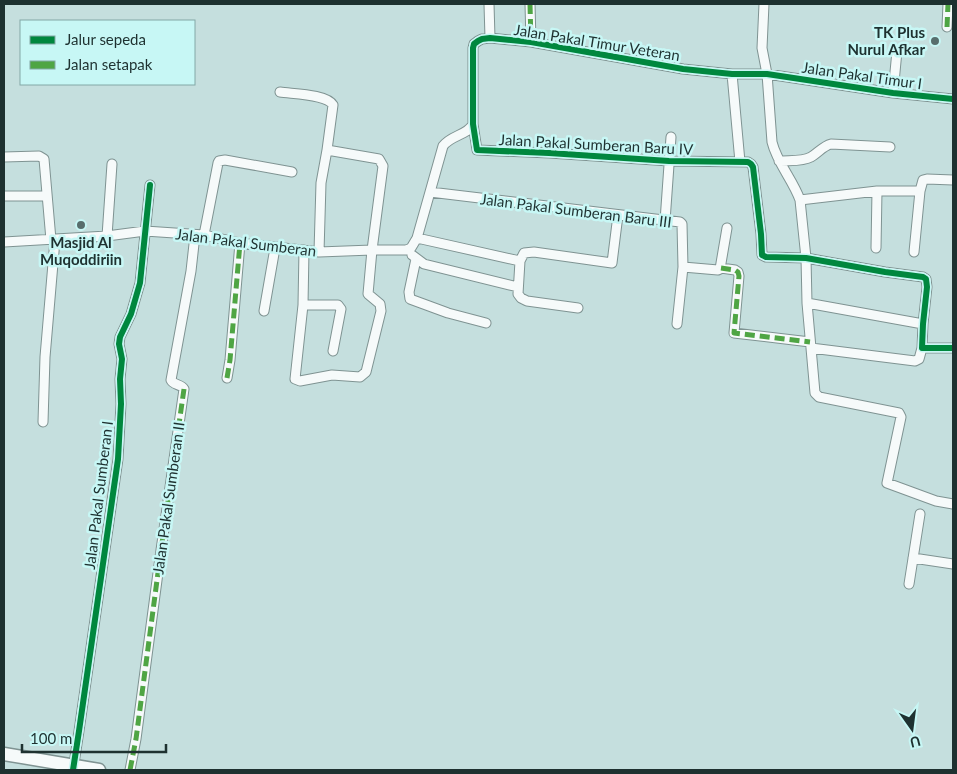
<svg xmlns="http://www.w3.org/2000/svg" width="957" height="774" font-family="Lato,sans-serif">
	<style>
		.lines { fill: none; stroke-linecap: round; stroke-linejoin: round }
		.minor-casing { stroke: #7f9392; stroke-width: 11 }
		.secondary-casing { stroke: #7f9392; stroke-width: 15 }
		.minor { stroke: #f6fafa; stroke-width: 9 }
		.secondary { stroke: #f6fafa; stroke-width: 12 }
		.quiet { stroke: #4fa544; stroke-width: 5; stroke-dasharray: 10 5; stroke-linecap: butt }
		.cycleway-casing { stroke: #c7f7f5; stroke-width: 9 }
		.cycleway { stroke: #00873e; stroke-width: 6 }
		.poi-dot { fill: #586e6d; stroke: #c7f7f5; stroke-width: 2 }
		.labels { text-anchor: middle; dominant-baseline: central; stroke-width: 5; stroke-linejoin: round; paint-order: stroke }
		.poi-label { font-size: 15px; font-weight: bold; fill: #1e3130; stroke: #c7f7f5; text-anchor: end }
		.street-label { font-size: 15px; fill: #1e3130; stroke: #c7f7f5 }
	</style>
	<rect width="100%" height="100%" fill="#c5dfde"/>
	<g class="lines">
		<defs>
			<path id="minor" d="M489,4L490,38
				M530,4L531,42
				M764,4L762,48L767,74L772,142C777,163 793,180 800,200L806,258L807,303L815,393L819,397L899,413L901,417L887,483L936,501L953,504
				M947,27L948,4
				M732,74L740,162
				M280,92C293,94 327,94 333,105L327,150L321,183L319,252
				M893,93L897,51
				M953,99L893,93L767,74H732L683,69L531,42L490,38L482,39L478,41L474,44L473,48V124L477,150L549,153L669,161L748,162L751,164L753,167L761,234L762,255L766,257L806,258L885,272L923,277L926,279L927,287L923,324L922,348H953
				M4,157L39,156L44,159L51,240
				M779,161C789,160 802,162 811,157C818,153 823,146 831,144L890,147
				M430,192L680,222L682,224L683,267L677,324
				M4,196H47
				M800,200L877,191H920L923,180L927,179L953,180
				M665,221L671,137
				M204,235L218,163L219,161L225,160L292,172
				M107,236L112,164
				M417,238L520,261L524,253L534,252L612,263L618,215
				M4,242L107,236L145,231L204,235L240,243L319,252L372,250H406
				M876,248L877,191
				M304,250L303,305L295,379L300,381L332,375L360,377L366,372L381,311L380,304L368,294L372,250L383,166L379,159L327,150
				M406,250L411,248L417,238L443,146C451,135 468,135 473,124
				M914,252L920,191
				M412,255L424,264L518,287
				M416,259L409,292L410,299L448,313L486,323
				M520,261L518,294L521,298L527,301L578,308
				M683,267L718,270L720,269L727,228
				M721,268L735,270L738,272L739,276L734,333L810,342
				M807,303L923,324
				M303,305H338L341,309L333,351
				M264,311L275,248
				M811,348L915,361L919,359L922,348
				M227,378L230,360L240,243
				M43,422L45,357L55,240
				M913,558L953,564
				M909,584L920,514
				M73,770L79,731L118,459L121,404L120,379L122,359L119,344L120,337L131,314L140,283L150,185
				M130,770L136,739L161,550L184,389C181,384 173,385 171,380L191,271L195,235"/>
			<path id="secondary" d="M4,754L99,770"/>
		</defs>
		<use href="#minor" class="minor-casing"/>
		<use href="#secondary" class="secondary-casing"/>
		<use href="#minor" class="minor"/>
		<use href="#secondary" class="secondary"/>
		<path class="quiet" d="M530,4L531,42
			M947,27L948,4
			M721,268L735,270L738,272L739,276L734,333L810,342
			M227,378L230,360L240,243
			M130,770L136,739L161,550L184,389"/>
		<defs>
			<path id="cycleway" d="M953,99L893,93L767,74H732L683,69L531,42L490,38L482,39L478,41L474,44L473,48V124L477,150L549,153L669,161L748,162L751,164L753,167L761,234L762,255L766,257L806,258L885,272L923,277L926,279L927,287L923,324L922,348H953
				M73,770L79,731L118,459L121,404L120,379L122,359L119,344L120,337L131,314L140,283L150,185"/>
		</defs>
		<use href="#cycleway" class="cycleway-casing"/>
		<use href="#cycleway" class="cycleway"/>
	</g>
	<g class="poi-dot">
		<circle cx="935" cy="41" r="5"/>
		<circle cx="81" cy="225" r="5"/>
	</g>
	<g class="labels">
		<g class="poi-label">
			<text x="925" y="32">TK Plus<tspan x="925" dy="17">Nurul Afkar</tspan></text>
			<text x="81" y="242" text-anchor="middle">Masjid Al<tspan x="81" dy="17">Muqoddiriin</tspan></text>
		</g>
		<g class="street-label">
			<text transform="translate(597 42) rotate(9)">Jalan Pakal Timur Veteran</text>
			<text transform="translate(862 75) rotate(8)">Jalan Pakal Timur I</text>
			<text transform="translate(596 144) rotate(3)">Jalan Pakal Sumberan Baru IV</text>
			<text transform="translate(576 210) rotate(7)">Jalan Pakal Sumberan Baru III</text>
			<text transform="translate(246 242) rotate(7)">Jalan Pakal Sumberan</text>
			<text transform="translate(98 495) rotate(-83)">Jalan Pakal Sumberan I</text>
			<text transform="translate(168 498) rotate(-82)">Jalan Pakal Sumberan II</text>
		</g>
	</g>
	<rect width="957" height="774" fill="none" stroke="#1e3130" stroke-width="10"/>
	<rect x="20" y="20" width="175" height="65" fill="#c7f7f5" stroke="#83a8a6"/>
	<rect x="30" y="36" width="25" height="8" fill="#00873e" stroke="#83a8a6"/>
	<text x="65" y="45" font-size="15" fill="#1e3130">Jalur sepeda</text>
	<rect x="30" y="61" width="25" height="8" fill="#4fa544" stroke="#83a8a6"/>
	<text x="65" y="70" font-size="15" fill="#1e3130">Jalan setapak</text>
	<g transform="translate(912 729) rotate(166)" stroke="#c7f7f5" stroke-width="4" paint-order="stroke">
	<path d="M0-4L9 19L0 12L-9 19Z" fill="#1e3130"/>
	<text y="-8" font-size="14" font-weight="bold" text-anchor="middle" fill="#1e3130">U</text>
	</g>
	<path d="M22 744v8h144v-8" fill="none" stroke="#1e3130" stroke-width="2.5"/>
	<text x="30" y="744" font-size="15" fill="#1e3130" stroke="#c7f7f5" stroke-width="4" paint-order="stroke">100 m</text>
</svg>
